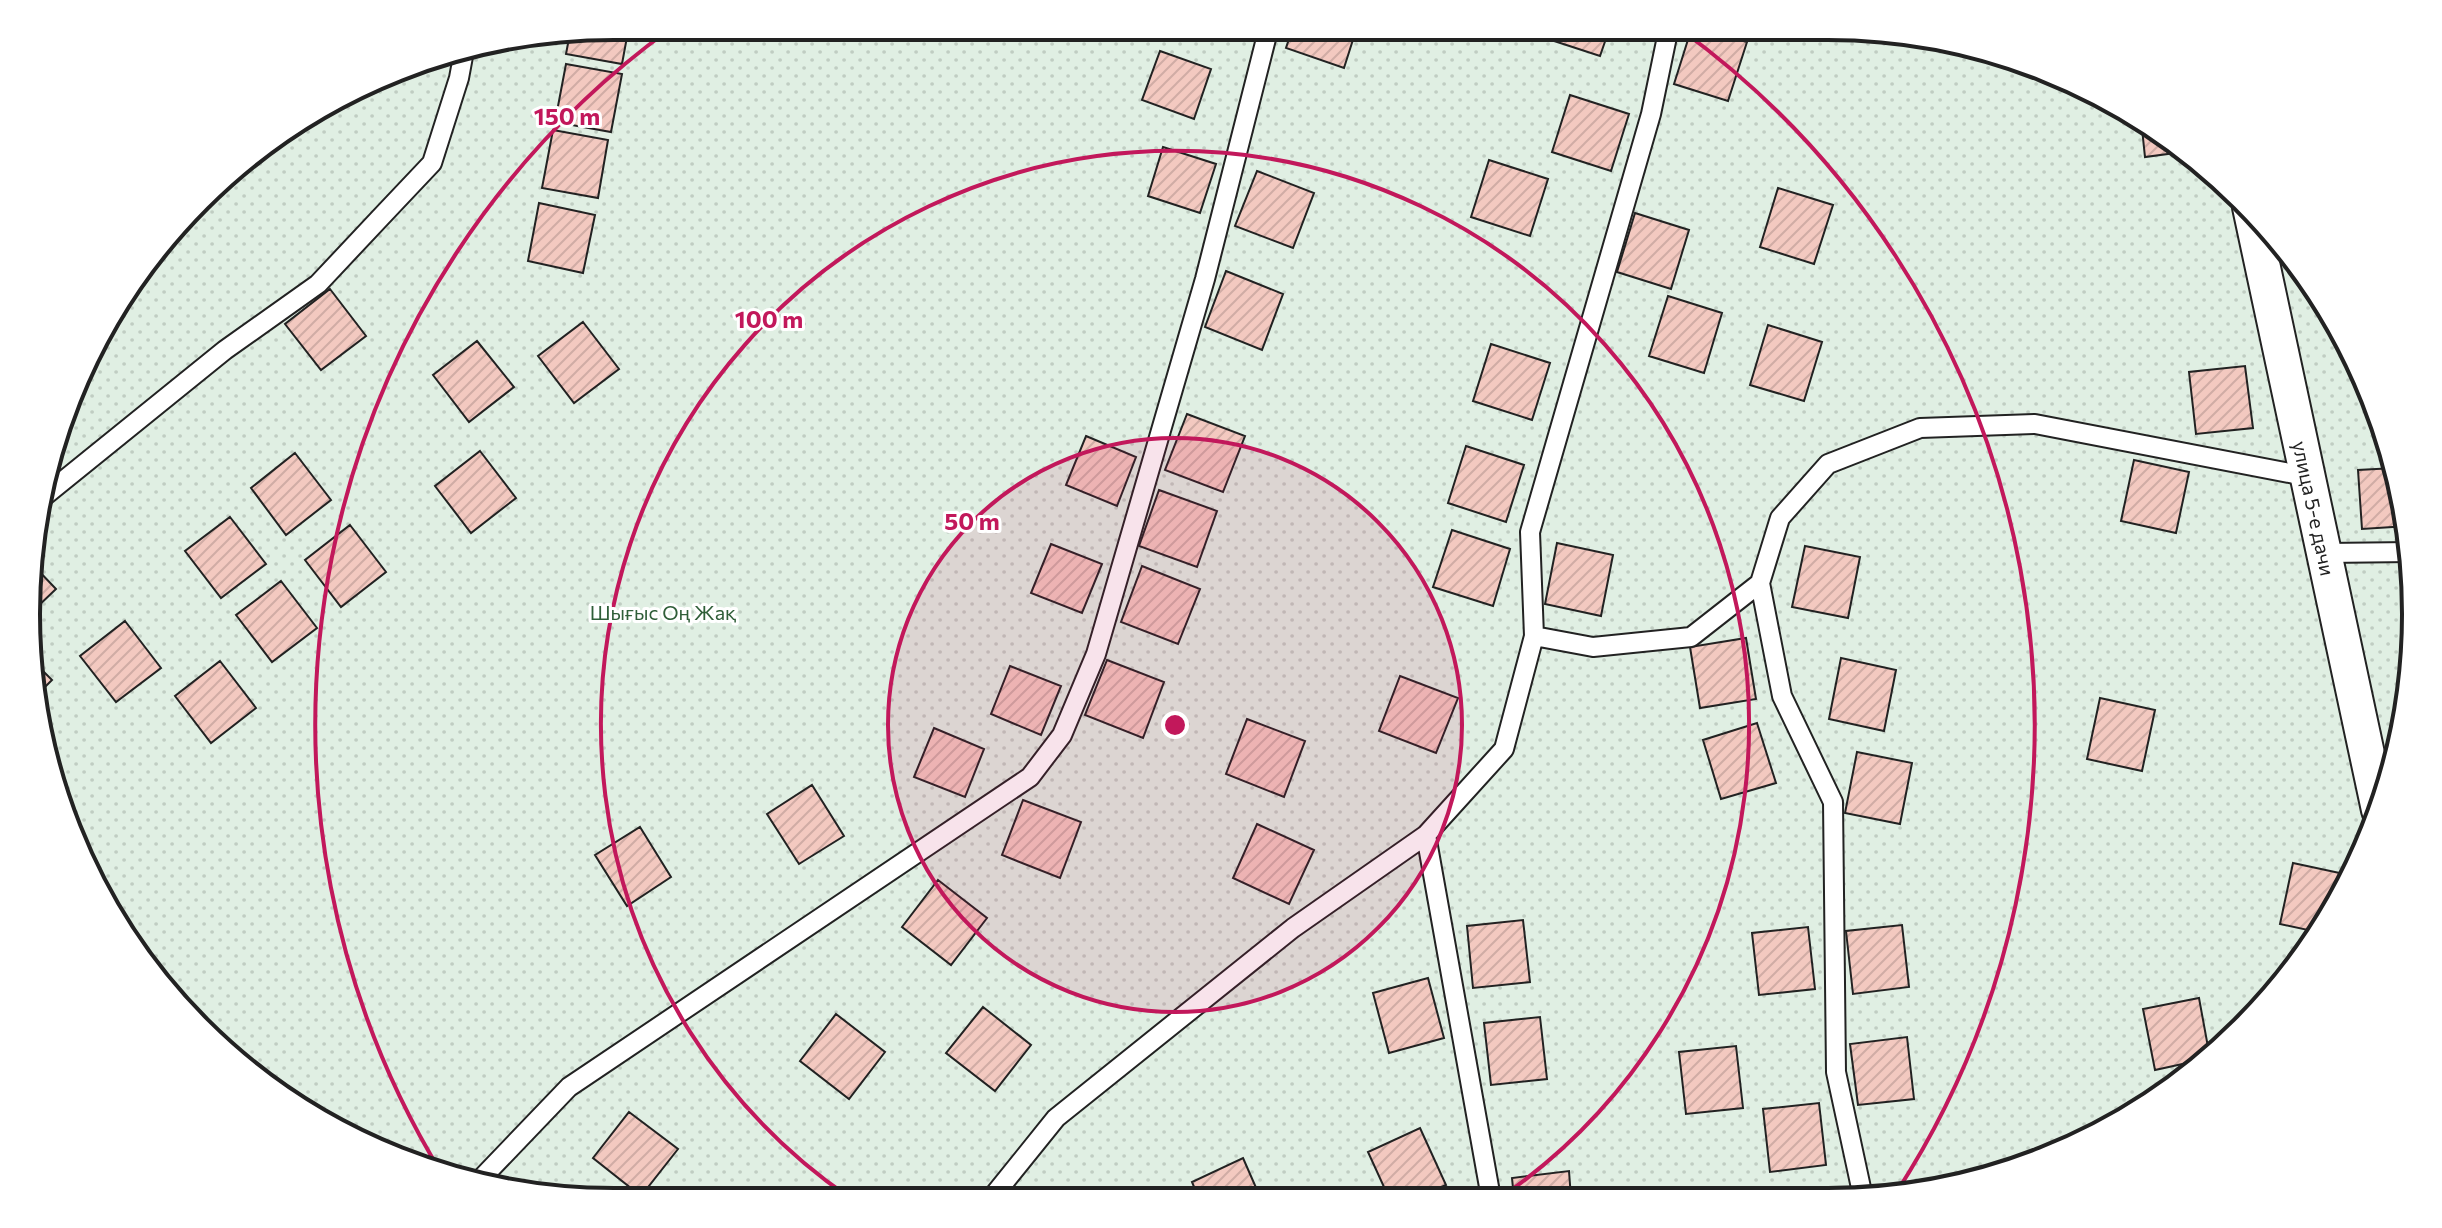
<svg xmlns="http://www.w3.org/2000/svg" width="2442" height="1228" font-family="Commissioner,sans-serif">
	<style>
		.garden { fill: url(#garden-dots); stroke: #6f6f6f; stroke-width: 2 }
		.building { fill: url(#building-hatch); stroke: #222; stroke-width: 2 }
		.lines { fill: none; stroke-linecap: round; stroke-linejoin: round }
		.lane-casing { stroke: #222; stroke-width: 22 }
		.street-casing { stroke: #222; stroke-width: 38 }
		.lane { stroke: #fff; stroke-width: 18 }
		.street { stroke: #fff; stroke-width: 34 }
		.ring { fill: none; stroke: #c2185b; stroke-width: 4 }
		.labels { text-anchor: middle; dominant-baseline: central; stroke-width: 6; stroke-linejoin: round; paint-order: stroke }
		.street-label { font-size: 20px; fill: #222; stroke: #fff }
		.park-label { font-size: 20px; fill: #2f5e38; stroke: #fff }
		.rim { fill: none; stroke: #222; stroke-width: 4 }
		.centre { fill: #c2185b; stroke: #fff; stroke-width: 4 }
		.ring-label { font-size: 24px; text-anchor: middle; font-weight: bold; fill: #c2185b; stroke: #fff; stroke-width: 6; stroke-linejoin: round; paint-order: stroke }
	</style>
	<defs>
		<pattern id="garden-dots" width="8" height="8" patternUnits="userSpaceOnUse" patternTransform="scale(2)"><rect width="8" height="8" fill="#e0efe3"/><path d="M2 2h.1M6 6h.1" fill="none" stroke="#c0cdc2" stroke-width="1.8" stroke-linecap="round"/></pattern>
		<pattern id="building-hatch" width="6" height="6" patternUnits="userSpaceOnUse" patternTransform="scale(2)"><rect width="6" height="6" fill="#f3c9c0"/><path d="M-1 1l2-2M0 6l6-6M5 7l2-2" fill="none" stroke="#d0aca5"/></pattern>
	</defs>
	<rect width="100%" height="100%" fill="#fff"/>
	<path class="garden" d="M614,26L1866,27L1980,46L2088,86L2186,147L2270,226L2337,320L2385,425L2411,537L2415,652L2396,766L2356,874L2270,1001L2186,1081L2053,1157L1905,1197L576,1201L462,1182L354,1142L199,1030L86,874L31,690L37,499L105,320L172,227L256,148L425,57Z"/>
	<path class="building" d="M614,26H629L622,64L566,54L570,33Z
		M1293,27H1357L1344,68L1286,48Z
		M1545,27H1610L1600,56L1542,37Z
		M1692,27L1747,42L1728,101L1674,84Z
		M1160,51L1211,69L1194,119L1142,100Z
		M566,64L622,74L611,132L555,122Z
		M1570,95L1629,114L1611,171L1552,152Z
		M2141,119L2186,147L2190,151L2145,157Z
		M553,130L608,140L598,198L542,188Z
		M1163,147L1216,164L1200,213L1148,196Z
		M1489,160L1548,179L1530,236L1471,217Z
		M1257,171L1314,193L1293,248L1235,226Z
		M1778,188L1833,205L1814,264L1760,247Z
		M539,203L595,215L583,273L528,261Z
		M1635,213L1689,230L1671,289L1617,272Z
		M1226,271L1283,294L1262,350L1205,327Z
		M330,289L366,336L321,370L285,324Z
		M1668,296L1722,313L1704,373L1649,356Z
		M583,322L619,369L574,403L538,356Z
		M1768,325L1822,342L1804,401L1750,385Z
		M477,341L514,387L469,422L433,375Z
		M1491,344L1550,363L1532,420L1473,401Z
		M2245,366L2253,428L2196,434L2189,372Z
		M1187,414L1245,436L1223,492L1165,470Z
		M1086,436L1136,457L1117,506L1066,485Z
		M1466,446L1524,465L1506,522L1448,503Z
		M480,451L516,498L471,533L435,486Z
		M295,453L331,500L286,535L251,488Z
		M2134,460L2189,472L2176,533L2121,521Z
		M2395,468L2408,526L2362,529L2358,470Z
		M1159,490L1217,511L1197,567L1139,546Z
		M230,517L266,564L221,598L185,551Z
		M350,525L386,572L341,607L305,560Z
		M1452,530L1510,549L1493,606L1433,587Z
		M1557,543L1613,555L1601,616L1545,604Z
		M1051,544L1102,564L1082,613L1031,593Z
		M1805,546L1860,557L1848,618L1792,607Z
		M1142,566L1200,589L1178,644L1121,622Z
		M35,567L56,589L34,610Z
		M281,581L317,628L272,662L236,615Z
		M125,621L161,668L116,702L80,656Z
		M1746,638L1756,699L1700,708L1690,647Z
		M1841,658L1896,670L1884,731L1829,719Z
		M32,660L52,680L33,699L31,690Z
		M1107,660L1164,682L1143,738L1085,715Z
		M220,661L256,708L211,743L175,696Z
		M1010,666L1061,686L1041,735L991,714Z
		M1400,676L1458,698L1436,753L1379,731Z
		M2100,698L2155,710L2142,771L2087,759Z
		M1247,719L1305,741L1284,797L1226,774Z
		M1757,723L1776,783L1721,799L1703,740Z
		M934,728L984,749L965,797L914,777Z
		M1857,752L1912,763L1900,824L1845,813Z
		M812,785L844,836L799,864L767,814Z
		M1023,800L1081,822L1060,878L1002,855Z
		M1257,824L1314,850L1289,904L1233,878Z
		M640,827L671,877L627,906L595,855Z
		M2293,863L2349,875L2346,888L2317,932L2280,924Z
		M938,880L987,918L951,965L902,927Z
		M1523,920L1530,982L1473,988L1467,926Z
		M1902,925L1909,987L1853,994L1846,931Z
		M1808,927L1815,989L1759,995L1752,933Z
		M1428,978L1444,1038L1389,1053L1373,993Z
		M2199,998L2210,1058L2155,1070L2143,1009Z
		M983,1007L1031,1045L995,1091L946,1053Z
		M836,1014L885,1052L849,1099L800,1061Z
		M1540,1017L1547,1079L1491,1085L1484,1023Z
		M1907,1037L1914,1099L1858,1105L1850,1044Z
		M1736,1046L1743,1108L1686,1114L1679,1052Z
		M1819,1103L1826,1165L1770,1172L1763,1109Z
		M629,1112L678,1149L641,1196L593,1158Z
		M1420,1128L1446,1185L1416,1198H1389L1368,1152Z
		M1243,1158L1261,1199H1199L1192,1182Z
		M1569,1171L1571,1198H1514L1512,1178Z"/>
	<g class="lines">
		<defs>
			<path id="lane" d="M37,502L225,350L318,284L380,218L432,163L459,78L464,51
				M2326,553L2411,552
				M1760,583L1780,518L1828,464L1920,428L2035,424L2310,477
				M1534,636L1593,647L1691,637L1760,583L1782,696L1833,802L1836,1072L1863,1197
				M1426,835L1491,1198
				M476,1184L569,1087L1030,777L1062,735L1096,654L1205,279L1269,27
				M990,1200L1056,1118L1293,928L1426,835L1504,749L1534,636L1530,532L1651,114L1669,27"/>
			<g id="street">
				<path id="s1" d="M2250,207L2379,810"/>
			</g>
		</defs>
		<use href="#lane" class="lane-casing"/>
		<use href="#street" class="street-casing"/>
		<use href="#lane" class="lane"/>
		<use href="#street" class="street"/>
	</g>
	<circle cx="1175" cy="725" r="287" fill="#c2185b" fill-opacity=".12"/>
	<g class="ring">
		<circle cx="1175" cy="725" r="287"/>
		<path d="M850 1198A574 574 0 1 1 1500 1198"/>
		<path d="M442 1174A860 860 0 0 1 670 29M1680 29A860 860 0 0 1 1896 1193"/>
	</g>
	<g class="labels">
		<g class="street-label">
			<text stroke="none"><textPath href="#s1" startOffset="308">улица 5-е дачи</textPath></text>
		</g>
		<g class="park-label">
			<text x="663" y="612">Шығыс Оң Жақ</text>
		</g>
	</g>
	<path d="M0 0H2442V1228H0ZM614 40H1828A574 574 0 0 1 2402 614V614A574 574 0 0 1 1828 1188H614A574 574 0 0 1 40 614V614A574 574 0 0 1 614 40Z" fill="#fff" fill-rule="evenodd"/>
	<path class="rim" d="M614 40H1828A574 574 0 0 1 2402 614V614A574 574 0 0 1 1828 1188H614A574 574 0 0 1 40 614V614A574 574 0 0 1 614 40Z"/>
	<circle cx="1175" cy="725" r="12" class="centre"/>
	<g class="ring-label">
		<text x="567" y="125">150 m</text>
		<text x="769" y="328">100 m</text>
		<text x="972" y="530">50 m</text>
	</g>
</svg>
